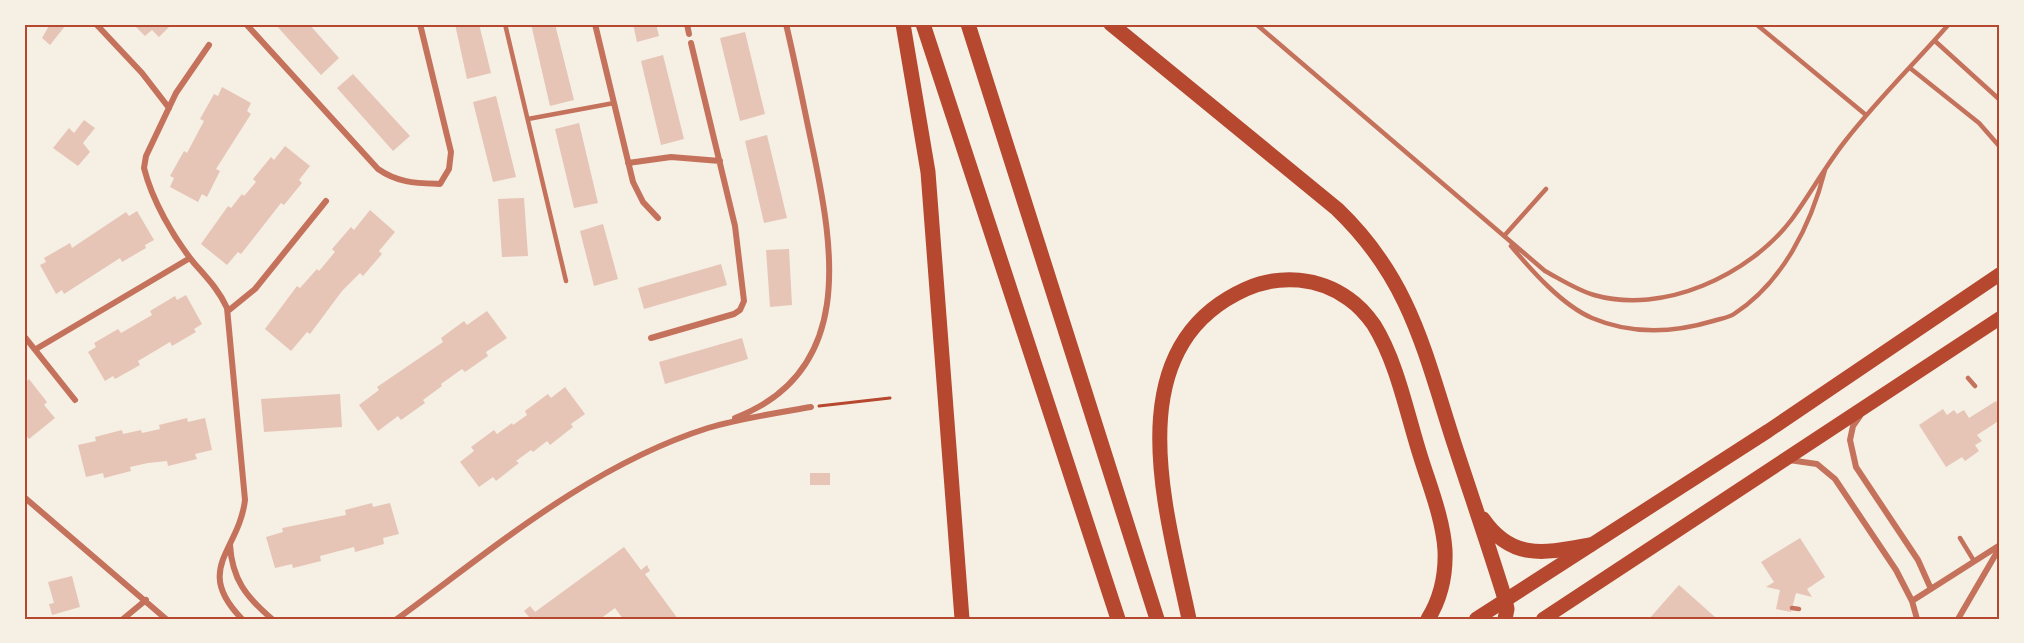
<svg xmlns="http://www.w3.org/2000/svg" width="2024" height="643" font-family="Bitter,serif">
	<style>
		.building { fill: #e6c5b7 }
		.lines { fill: none; stroke-linecap: round; stroke-linejoin: round }
		.path { stroke: #b5482f; stroke-width: 3 }
		.service { stroke: #c5725c; stroke-width: 4.5 }
		.minor { stroke: #c5725c; stroke-width: 6 }
		.primary { stroke: #b5482f; stroke-width: 14 }
		.motorway { stroke: #b5482f; stroke-width: 15 }
		.neatline { fill: none; stroke: #b5482f; stroke-width: 2 }
	</style>
	<rect width="100%" height="100%" fill="#f6efe4"/>
	<path class="building" d="M50,24L66,25L50,45L42,38Z
		M133,24H172L159,37L152,30L145,36Z
		M275,24H309L339,58L321,75Z
		M455,24H479L491,73L467,79Z
		M531,24H555L574,100L550,106Z
		M633,24H656L659,36L637,42Z
		M745,32L765,114L740,121L720,38Z
		M663,55L684,139L661,145L641,61Z
		M353,74L410,136L393,151L337,88Z
		M222,87L251,103L247,111L251,114L216,169L220,171L207,197L202,194L198,202L170,187L174,178L170,176L184,151L187,153L204,121L200,119L214,94L218,96Z
		M496,96L516,177L493,182L473,102Z
		M84,120L95,128L83,143L90,152L78,166L53,148L69,128L74,133Z
		M579,123L598,203L574,208L555,129Z
		M767,135L787,218L764,223L745,141Z
		M285,146L310,166L299,180L302,183L284,205L281,203L241,254L238,252L227,265L201,244L228,206L231,208L242,194L244,196L256,182L253,179L271,157L274,160Z
		M524,198L528,256L502,257L498,199Z
		M370,210L395,232L379,251L382,254L363,276L360,273L342,291L310,334L307,332L291,351L265,329L297,286L300,288L317,269L319,271L335,252L332,249L351,227L354,230Z
		M137,211L154,240L145,245L146,248L122,262L120,258L64,294L62,290L56,294L40,265L46,262L44,258L70,243L72,248L126,212L129,216Z
		M603,224L618,279L594,286L580,231Z
		M789,249L792,305L770,307L766,250Z
		M721,264L727,285L644,309L638,288Z
		M186,295L202,324L194,329L196,332L172,346L170,342L138,361L140,365L115,379L113,376L105,381L88,352L96,347L94,343L118,329L121,333L152,315L150,311L175,296L177,300Z
		M487,311L507,338L486,352L488,356L465,372L462,369L441,384L442,386L423,400L425,403L401,420L398,416L378,431L359,405L379,390L377,387L443,342L441,338L464,321L467,325Z
		M742,338L748,359L665,384L659,362Z
		M29,379L47,402L44,405L55,418L29,439L24,433V384Z
		M565,387L585,414L571,424L573,427L550,445L547,441L533,452L531,450L516,461L519,463L496,481L493,477L479,487L460,462L474,451L471,447L494,430L497,434L512,423L513,425L527,415L525,411L548,394L551,398Z
		M340,394L342,427L264,432L261,399Z
		M1996,401L2000,408V420L1977,435L1982,441L1975,445L1979,451L1965,461L1962,457L1946,467L1919,425L1943,409L1947,415L1954,410L1957,414L1964,410L1969,418Z
		M187,418L188,422L205,418L212,450L195,454L197,459L168,466L167,461L148,463L130,467L131,471L104,478L103,473L86,477L78,445L96,441L95,437L122,430L123,434L141,430L142,433L160,429L159,425Z
		M810,473H830V485H810Z
		M372,503L373,507L390,503L399,534L383,538L384,544L355,552L354,547L320,556L321,561L293,568L292,564L275,568L266,537L283,532L282,528L346,515L345,510Z
		M1800,538L1825,577L1807,589L1812,597L1796,593L1791,612L1776,609L1780,590L1766,587L1774,582L1761,562Z
		M624,547L641,570L647,565L650,571L645,574L678,619H623L615,608L600,619H526L529,617L524,611L530,606L535,612Z
		M72,576L80,607L52,615L49,604L54,603L48,582Z
		M1679,585L1715,617L1713,619H1649Z"/>
	<g class="lines">
		<path class="path" d="M819,406L890,398"/>
		<path class="service" d="M505,24L566,281
			M1256,24L1545,271C1560,279 1577,290 1594,295C1663,315 1750,275 1792,219C1811,193 1826,165 1846,140C1878,99 1915,63 1949,24
			M1756,24L1866,115
			M1935,41L2000,100
			M1910,68L1979,123L2000,147
			M528,119L614,103
			M1504,236L1546,189
			M1511,246C1532,271 1562,305 1592,318C1632,335 1673,333 1713,321C1719,319 1728,318 1734,314C1783,282 1811,225 1825,170
			M1968,378L1975,386
			M1960,538L1974,561
			M1792,608L1799,609"/>
		<path class="minor" d="M96,24L142,73L169,108
			M246,24L378,169C398,183 416,183 440,184L449,169L451,152L420,24
			M595,24L633,182L643,202L658,218
			M687,24L689,34
			M209,45L176,93L146,156L144,168C152,200 173,237 194,263C207,278 219,290 227,308L245,500C239,551 193,569 242,619
			M628,163L671,157L720,161
			M228,311L255,289L326,201
			M24,336L75,400
			M651,338L734,314L740,310L744,301L735,226L691,43
			M36,349L190,258
			M1860,416L1853,426L1850,440L1856,467L1918,560L1931,589
			M735,418C855,372 834,251 813,150C804,108 796,66 786,24
			M1789,460L1817,464L1835,479L1896,570L1912,601L1917,619
			M24,497L166,619
			M230,545C232,579 246,597 272,619
			M1912,601L2000,545
			M123,619L146,600
			M397,619C494,548 591,465 708,428C742,418 777,413 811,407
			M1958,619L2000,547"/>
		<path class="primary" d="M1476,619L1768,431L2000,274
			M1543,619L2000,318"/>
		<path class="motorway" d="M903,24L928,172L962,619
			M923,24L1118,619
			M968,24L1157,619
			M1111,24L1337,209C1410,279 1424,350 1454,443C1471,495 1489,547 1505,599L1507,609L1505,619
			M1483,519C1512,561 1545,553 1590,545
			M1189,619C1167,512 1114,348 1246,289C1280,274 1319,277 1349,299C1359,306 1367,315 1374,325C1398,364 1407,415 1421,458C1430,487 1443,519 1445,550C1446,575 1441,598 1428,619"/>
	</g>
	<rect width="2024" height="643" fill="none" stroke="#f6efe4" stroke-width="51"/>
	<rect x="26" y="26" width="1972" height="592" class="neatline"/>
</svg>
